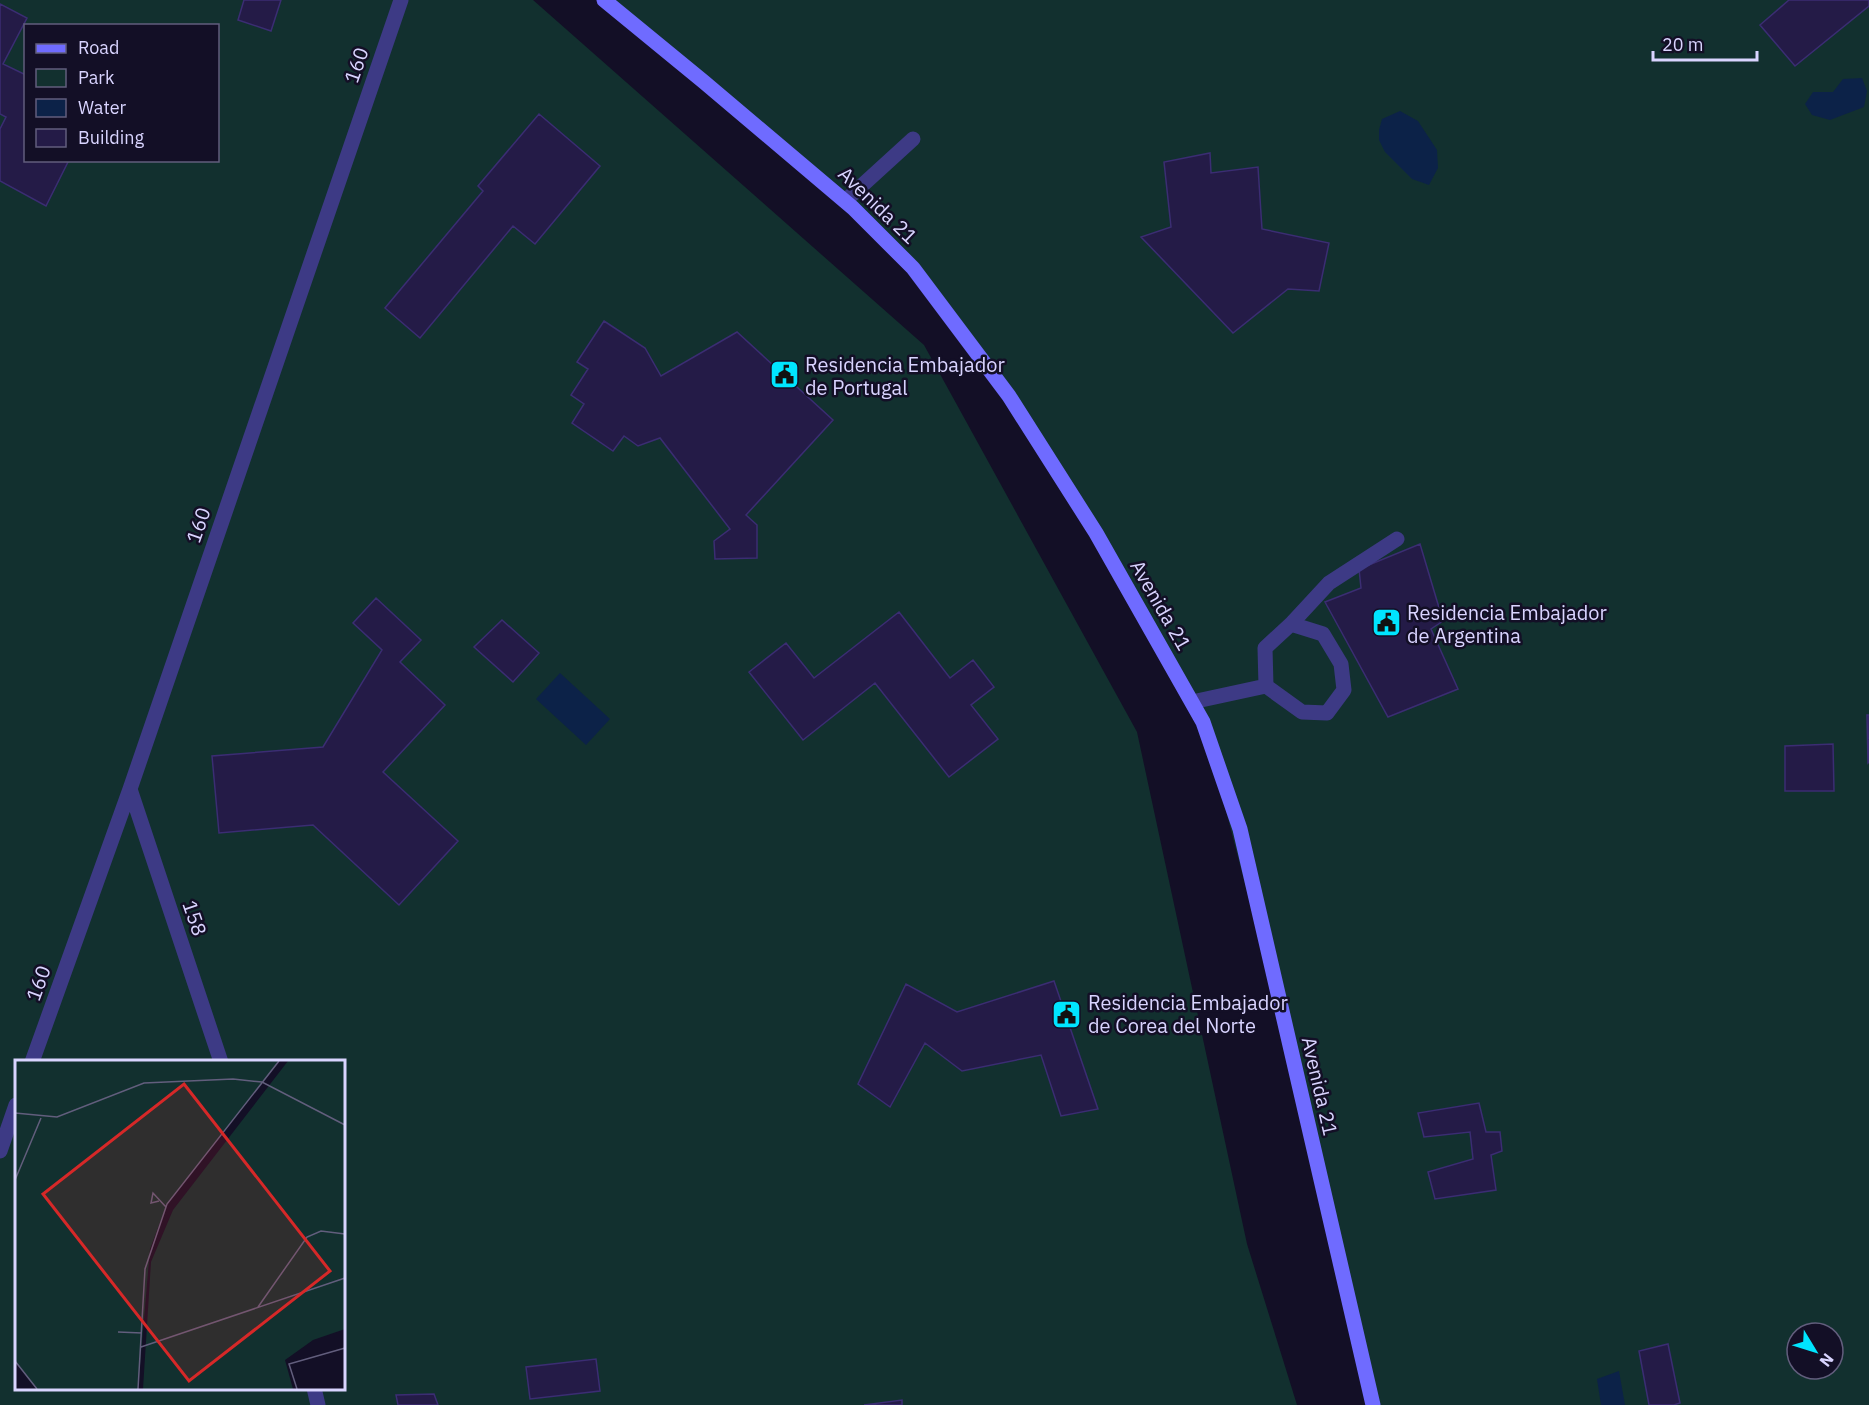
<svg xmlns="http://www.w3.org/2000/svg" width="1869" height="1405" font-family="'IBM Plex Sans',sans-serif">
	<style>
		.green { fill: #12302f; fill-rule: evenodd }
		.water { fill: #0c2248 }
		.building { fill: #241b47; stroke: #3b2d73; stroke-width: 1.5 }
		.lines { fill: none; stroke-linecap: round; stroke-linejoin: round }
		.service { stroke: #3d3a85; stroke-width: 15 }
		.minor { stroke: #3d3a85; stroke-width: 15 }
		.secondary { stroke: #6f6bff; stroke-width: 15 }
		.labels { text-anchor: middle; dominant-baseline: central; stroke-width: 5; stroke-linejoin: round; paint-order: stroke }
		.street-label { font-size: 20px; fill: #d9d4ff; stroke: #130f26 }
		.poi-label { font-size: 20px; fill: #d9d4ff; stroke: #130f26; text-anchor: start }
		.inset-road { fill: none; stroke: #625e7d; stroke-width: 1.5 }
		.view { fill: #d62828; fill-opacity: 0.15; stroke: #d62828; stroke-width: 3 }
		.inset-edge { fill: none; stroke: #d9d4ff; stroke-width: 3 }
	</style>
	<rect width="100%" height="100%" fill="#130f26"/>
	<path class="green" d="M0,0H533L924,345L1137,732L1247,1244L1297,1405H0ZM26,26H218V160H26ZM16,1062H344V1388H16Z
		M604,0H1869V1405H1373L1303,1108L1203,722L1096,533L913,268ZM1797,1333H1833V1369H1797Z"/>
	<path class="water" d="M1862,78L1867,91L1864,107L1830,120L1812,115L1805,104L1813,92H1833L1843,79Z
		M1400,111L1418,121L1437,150L1438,168L1429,185L1412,179L1385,152L1379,140V130L1382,119Z
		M560,673L610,719L586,745L536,699Z
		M1619,1371L1625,1405H1601L1597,1379Z"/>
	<path class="building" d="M244,0H281L271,31L238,20Z
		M1789,0H1869V6L1795,66L1760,25Z
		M0,4L27,18L3,64L26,75V160H69L46,206L0,181V129L6,117L0,114Z
		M539,114L600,166L535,244L513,226L420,338L385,308L483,191L478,186Z
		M1210,153L1211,173L1258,167L1262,229L1329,243L1319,291L1288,289L1233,333L1141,237L1171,227L1164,162Z
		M604,321L645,348L661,376L737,332L833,420L746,515L757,525V558L715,559L714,541L730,529L660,438L638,446L624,436L613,451L572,423L584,404L571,395L588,369L577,362Z
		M1420,544L1443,621L1431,629L1458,689L1388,717L1325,602L1361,588L1359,569Z
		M376,598L421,640L400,662L445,705L383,772L458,841L399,905L313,825L219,833L212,756L323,747L382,650L353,623Z
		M899,612L950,678L973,660L994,687L971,705L998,739L949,777L875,683L803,740L749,672L786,643L814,678Z
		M502,620L539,653L513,682L474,647Z
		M1867,715H1869V762L1868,763Z
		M1833,744L1834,791H1785V746Z
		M1054,981L1098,1109L1061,1116L1041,1055L962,1071L925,1043L890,1107L858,1084L906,984L957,1012Z
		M1479,1103L1486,1132H1500L1502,1151L1491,1155L1496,1190L1435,1199L1428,1172L1473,1159L1470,1132L1424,1137L1418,1113Z
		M1668,1344L1680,1403L1674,1405H1649L1639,1351Z
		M596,1359L600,1391L530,1399L526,1367Z
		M434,1394L438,1405H398L396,1395Z
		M902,1400V1405H864Z"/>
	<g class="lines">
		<path class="service" d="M845,201L913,139
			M1291,624L1329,583L1397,539
			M1192,702L1266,686L1302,712L1327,713L1344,690L1341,664L1323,634L1291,624L1265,648L1266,686"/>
		<path class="minor" d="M130,789L221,1062
			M32,1062L130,789L401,0
			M0,1151L16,1105
			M314,1388L318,1405"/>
		<path class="secondary" d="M604,0L704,82L853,208L913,268L1009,396L1096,533L1203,722L1240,829L1373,1405"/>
	</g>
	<defs>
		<symbol id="civic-square" viewBox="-11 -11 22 22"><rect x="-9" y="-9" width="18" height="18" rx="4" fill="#00e5ff" stroke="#130f26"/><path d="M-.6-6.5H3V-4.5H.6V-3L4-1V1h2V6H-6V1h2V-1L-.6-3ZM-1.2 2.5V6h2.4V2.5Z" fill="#111"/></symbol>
	</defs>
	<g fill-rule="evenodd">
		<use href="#civic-square" x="768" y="358" width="33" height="33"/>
		<use href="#civic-square" x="1370" y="606" width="33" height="33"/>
		<use href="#civic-square" x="1050" y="998" width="33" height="33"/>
	</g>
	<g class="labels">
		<g class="street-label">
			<text transform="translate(356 65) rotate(-71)">160</text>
			<text transform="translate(878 205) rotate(44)">Avenida 21</text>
			<text transform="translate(198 525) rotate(-71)">160</text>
			<text transform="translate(1161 605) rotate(60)">Avenida 21</text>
			<text transform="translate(195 918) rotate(71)">158</text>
			<text transform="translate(38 983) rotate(-70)">160</text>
			<text transform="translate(1320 1086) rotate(77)">Avenida 21</text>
		</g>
		<g class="poi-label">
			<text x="805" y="364">Residencia Embajador<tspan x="805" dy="23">de Portugal</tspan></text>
			<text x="1407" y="612">Residencia Embajador<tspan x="1407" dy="23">de Argentina</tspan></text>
			<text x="1088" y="1002">Residencia Embajador<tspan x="1088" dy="23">de Corea del Norte</tspan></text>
		</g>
	</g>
	<g transform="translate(15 1060)">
		<rect width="330" height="330" fill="#130f26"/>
		<path d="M0,1H264L152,144L135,189L123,329H22L0,301ZM273,1H330V269L298,280L270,300L278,329H128L136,202L158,150Z" fill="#12302f"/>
		<path class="inset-road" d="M0,53L42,57L129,23L218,19L247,22L330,65M0,120L26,58M144,141L136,143L138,133L151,147M243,247L292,177L306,171L330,174M103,272L127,273M126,287L330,218M0,301L22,329M123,329L130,209L152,144L264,1M282,329L274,304L330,288"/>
		<path class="view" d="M169,24L315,211L174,321L28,134Z"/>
		<rect width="330" height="330" class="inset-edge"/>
	</g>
	<rect x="24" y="24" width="195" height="138" fill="#130f26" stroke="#625e7d" stroke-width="1.5"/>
	<rect x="36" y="44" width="30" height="9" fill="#6f6bff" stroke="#625e7d" stroke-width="1.5"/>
	<text x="78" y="54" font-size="18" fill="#d9d4ff">Road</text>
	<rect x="36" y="69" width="30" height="18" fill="#12302f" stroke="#625e7d" stroke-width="1.5"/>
	<text x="78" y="84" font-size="18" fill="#d9d4ff">Park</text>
	<rect x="36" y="99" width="30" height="18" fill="#0c2248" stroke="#625e7d" stroke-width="1.5"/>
	<text x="78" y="114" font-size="18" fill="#d9d4ff">Water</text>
	<rect x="36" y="129" width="30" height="18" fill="#241b47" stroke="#625e7d" stroke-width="1.5"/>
	<text x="78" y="144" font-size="18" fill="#d9d4ff">Building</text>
	<g transform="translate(1815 1351) rotate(128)"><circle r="28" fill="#130f26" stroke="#625e7d" stroke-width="1.5"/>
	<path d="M0-4.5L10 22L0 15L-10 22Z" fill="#00e5ff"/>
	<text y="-9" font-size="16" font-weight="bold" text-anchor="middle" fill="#d9d4ff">N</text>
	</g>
	<path d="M1653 51v9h104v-9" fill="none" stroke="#d9d4ff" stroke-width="3"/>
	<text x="1662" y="51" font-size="18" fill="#d9d4ff" stroke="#130f26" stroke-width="4.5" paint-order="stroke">20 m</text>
</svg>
